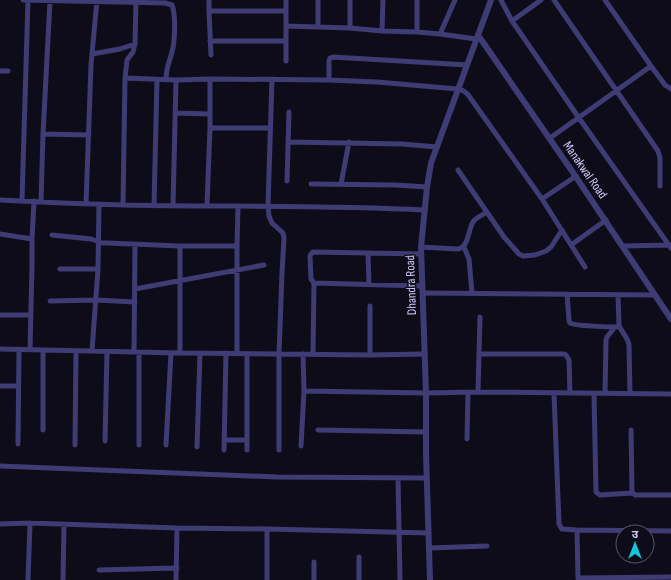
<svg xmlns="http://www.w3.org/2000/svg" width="671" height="580" font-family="'Sofia Sans Condensed','Noto Sans Devanagari',sans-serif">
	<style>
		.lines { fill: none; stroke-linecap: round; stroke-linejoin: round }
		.minor { stroke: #3f3c75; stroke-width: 5 }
		.tertiary { stroke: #3f3c75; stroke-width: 6 }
		.labels { text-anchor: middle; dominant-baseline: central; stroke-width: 3; stroke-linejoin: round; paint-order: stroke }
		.street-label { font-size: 13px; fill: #d1cbfa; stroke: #0f0c1a }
	</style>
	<rect width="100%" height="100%" fill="#0f0c1a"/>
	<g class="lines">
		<path class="minor" d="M23,0L165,3L172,5C176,15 175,42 172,52C169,63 166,68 166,80
			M136,0L135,44L133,52L127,60L125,78L176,80L210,79L329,80L377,82L458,89C463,90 466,92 469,96L542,199L585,267
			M209,0V11
			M286,0V61
			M318,0V27L350,28L382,31L417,32L440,34L476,39
			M417,0V32
			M501,0L512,21L579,118L671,248
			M554,0L658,151L660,158V186
			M512,21L541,0
			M286,26L318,27
			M350,28V0
			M382,31L383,0
			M440,34L455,0
			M210,41H286
			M92,54L120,49L135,44
			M211,55L209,11H286
			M651,66L665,85L671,89
			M0,71H8
			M125,78L123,205C224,207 324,205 425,210
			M272,79L268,206L269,216L272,223L283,233L284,238L282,273L279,354V450
			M329,80V61L330,58L333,57L467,65
			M175,113L210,114
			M210,128H270
			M43,134L89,135
			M550,138L651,66L605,0
			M288,142L402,144L437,147
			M458,170L504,237L519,254L523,256L535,255L546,251L551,247L562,230
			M287,181L289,112
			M311,184L395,185L427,187
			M341,184L349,142
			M542,199L576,176
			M0,200L62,203L123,205
			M22,200L28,0
			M41,202L43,134L50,1
			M86,204L91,65L97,0
			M207,205L210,128V79
			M154,206L157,79
			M173,206L176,80
			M0,234L32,239
			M52,235L91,239L102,243H107L180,246H237
			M571,245L606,220
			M180,246V353
			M623,246L670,245
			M421,247L458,249C469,247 468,230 473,222C476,217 483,215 487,212
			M464,247L469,259L472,293
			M368,253L369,284
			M421,254L313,252L311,254L310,256L311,279L314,283L422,286
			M60,269H98
			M135,289L264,265
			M423,293L655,295
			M567,294L569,320C569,321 569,322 570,323C574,326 612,327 619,327
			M618,295L619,325C621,332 628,337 629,345L630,394
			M50,301L96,300L135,302
			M370,306V355
			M0,315H31
			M0,349L180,353L370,355L424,354
			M30,349L32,266V239L34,201
			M43,350V430
			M92,351L98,269L99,204
			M134,352L135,245
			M237,354V246L238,206
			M247,354V450
			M313,354L314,283
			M479,354H564L566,355L569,360L570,393
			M0,386H18
			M304,391L426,393L478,392L671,394
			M478,392L480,317
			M554,393L559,524L560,526L562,529L577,530L671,531
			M594,394L596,492L600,495L632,493
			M605,394L606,340L607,337L615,327
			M318,430L426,432
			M631,430L632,492L635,495H671
			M467,439L468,392
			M224,440H247
			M105,441L107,352
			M18,444L19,349
			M75,445L76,351
			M139,445V352
			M166,445L171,353
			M301,446L304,391L303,354
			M197,447L200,353
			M224,450L226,353
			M0,466L277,477L427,478
			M398,478L400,580
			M0,524L30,523L177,528L267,529L429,533
			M577,530L578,578L671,577
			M429,548L487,546
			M359,557V580
			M314,562V580
			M99,570L177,568
			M28,580L30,523
			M63,580L64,525
			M176,580L177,528
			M267,580V529"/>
		<path class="tertiary" d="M478,35L574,174L671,319
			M430,580L426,454V393L421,247L427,187L431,163L491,0"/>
	</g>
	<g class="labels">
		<g class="street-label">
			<text transform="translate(585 170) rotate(55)">Manakwal Road</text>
			<text transform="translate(411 285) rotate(-92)">Dhandra Road</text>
		</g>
	</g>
	<g transform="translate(635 544)"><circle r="19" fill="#0f0c1a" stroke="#5d5874"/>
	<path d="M0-3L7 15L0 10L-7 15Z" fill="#15c5db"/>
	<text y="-6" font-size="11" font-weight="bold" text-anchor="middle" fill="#d1cbfa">उ</text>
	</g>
</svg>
